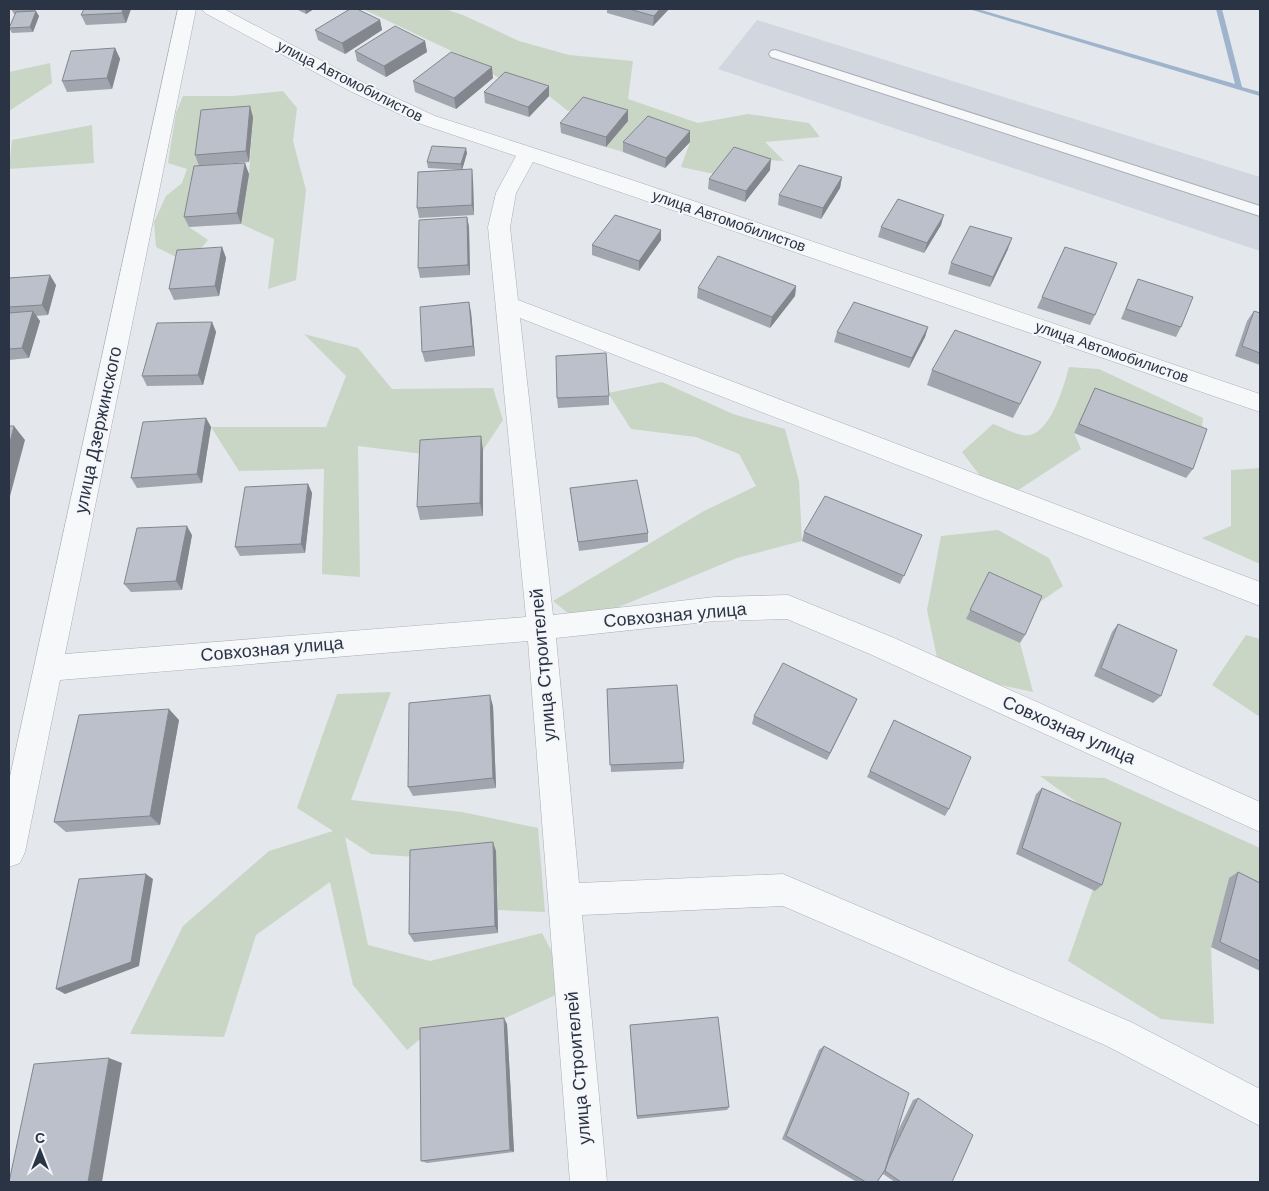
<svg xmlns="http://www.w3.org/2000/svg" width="1269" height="1191" font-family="'DM Sans',sans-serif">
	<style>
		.built { fill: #d2d6de }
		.green { fill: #c9d6c5 }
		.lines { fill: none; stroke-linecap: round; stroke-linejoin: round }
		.stream { fill: #9fb4cc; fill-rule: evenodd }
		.lane-casing { stroke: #a9aeb7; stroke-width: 2 }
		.street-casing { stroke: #a9aeb7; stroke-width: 1 }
		.lane { fill: #f7f8fa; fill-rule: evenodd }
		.street { fill: #f7f8fa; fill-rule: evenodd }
		.wall { fill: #a1a5ae }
		.shaded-wall { fill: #83868d }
		.building { fill: #bbc0ca; stroke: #83868d }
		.labels { text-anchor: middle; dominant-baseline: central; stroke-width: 4; stroke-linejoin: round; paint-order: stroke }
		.far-street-label { font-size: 15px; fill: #2b3445; stroke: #f4f6f9 }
		.street-label { font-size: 18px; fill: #2b3445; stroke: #f4f6f9 }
	</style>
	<rect width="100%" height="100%" fill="#e4e7ec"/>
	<path class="built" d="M757,20L1260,177V251L718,69Z"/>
	<path class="green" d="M363,9H445L463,15L519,41L569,55L633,61L628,99L698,123L748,114L809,123L820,137L765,142L784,161L733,158L719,175L681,167L690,142L649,127L623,152L606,147L628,121L584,107L568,111L549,96L506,82L460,55Z
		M50,63L52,83L9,111V72Z
		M283,91L297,108L293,141L306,190L296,280L268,289L274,239L241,224L249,174L253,117L205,121L189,227L208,240L197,253L182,260L156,247L154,222L166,196L182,183L187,169L168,163L176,113L183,96H233Z
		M92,125L94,163L9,169L12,140Z
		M304,334L358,348L392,389L493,388L503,420L483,450L423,454L358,446L360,577L322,574L324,469L239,471L211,427H326L346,376Z
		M1069,367L1099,369L1203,418L1201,439L1074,433L1081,449L1000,502L962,452L993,424C1002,427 1012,433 1022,435C1049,441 1064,386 1069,367Z
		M662,382L733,414L785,429L799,481L802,541L737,558L580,623L553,601L704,511L756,486L739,454L696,437L631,429L608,393Z
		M1260,468V564L1202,538L1231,526V470Z
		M998,530L1049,558L1063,586L1037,604L966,619L1020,643L1033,692L940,672L927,610L941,536Z
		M1246,635L1260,639V717L1212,685Z
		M391,692L351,800L462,812L538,828L545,912L498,910L496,851L430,858L371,854L345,837L368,945L430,961L542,933L571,988L488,1026L426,1034L407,1050L353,985L330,882L256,935L224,1037L130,1034L183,926L269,851L333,831L297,808L337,694Z
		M1040,776L1105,778L1260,848V893L1229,878L1211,947L1214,1024L1161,1019L1068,961L1114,829Z"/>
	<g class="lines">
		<path class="stream" d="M969,9H978L1235,84L1216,9H1222L1242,87L1260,92V96Z"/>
		<defs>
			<path id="lane" d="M775,50L1260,206V216L771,57L769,54L771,51Z"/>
			<path id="street" d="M178,9H196L65,654L526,617L488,227L496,193L516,156L421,124L352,92L205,13L202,9H224L366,84L435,116L629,179L1260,394V412L533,162L516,193L510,227L518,300L1260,582V606L520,318L553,615L715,597L788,595L892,637L1260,802V832L872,655L787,619L715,621L556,638L579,883L783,874L1131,1022L1260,1089V1126L1107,1046L783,906L582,915L607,1182H570L528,641L60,680L25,852L20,863L9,867V781Z"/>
		</defs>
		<use href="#lane" class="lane-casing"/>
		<use href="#street" class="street-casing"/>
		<use href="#lane" class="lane"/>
		<use href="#street" class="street"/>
	</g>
	<path class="wall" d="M11,9H36L35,11L39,16L33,32L12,33L9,28L15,14H14Z
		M131,9L126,23L86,25L81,15Z
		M296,9H314L306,14Z
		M607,9H669L653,26L607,13Z
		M380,20L382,30L345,54L318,40L315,30Z
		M425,41L427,52L386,77L357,61L355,51Z
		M115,48L120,59L112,89L67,92L62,81Z
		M493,78L456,109L415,92L413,81Z
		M549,86V96L529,117L485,103L484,92Z
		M628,110V121L606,147L561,133L560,123Z
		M253,117L249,162L199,166L195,155Z
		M623,142H690L665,168L623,152Z
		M467,153L462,170L428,168L427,162Z
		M770,170L745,202L708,189L709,179Z
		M249,174L241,224L189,227L184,217Z
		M842,177L840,188L821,219L778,205L779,195Z
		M473,180L474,215L419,218L417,208Z
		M467,217L469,227L470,275L420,278L418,268Z
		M941,225L924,253L878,237L881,227Z
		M661,240L639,271L592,255V245Z
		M222,247L226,258L219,296L174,300L169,289Z
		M1065,247L1095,315L1090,325L1037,308Z
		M1008,249L990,287L948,274L951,263Z
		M9,278L56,285L48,315L36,316L40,321L29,358L9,360Z
		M1138,279L1181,327L1176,337L1121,319L1133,290Z
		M796,286L795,296L770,328L697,298L698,288Z
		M1254,311L1260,313V365L1235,356L1247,321Z
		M471,312L475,356L425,362L422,352Z
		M212,322L216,332L203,385L147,386L142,376Z
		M928,327L925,337L909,368L834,342L837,332Z
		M932,370L1034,377L1013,418L927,385Z
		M1095,388L1193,469L1186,478L1074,433Z
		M609,396V405L558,408L557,398Z
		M206,418L211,427L202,483L137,488L131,478Z
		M483,450V516L420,520L417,507Z
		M308,484L312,493L305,553L240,556L235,547Z
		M570,488L648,533V542L579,551Z
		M804,532L922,535L900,584L802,541Z
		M192,535L182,590L131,592L124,584Z
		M989,572L1025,635L1020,643L966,619Z
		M1118,624L1161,696L1153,703L1094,676L1112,632Z
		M607,689L684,762L683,769L611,772Z
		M857,699L827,760L752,724L754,716Z
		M493,706L496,788L413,796L408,787Z
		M179,720L160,825L66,832L54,822Z
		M894,720L949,809L945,816L867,777Z
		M1042,788L1102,885L1095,891L1016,854L1036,794Z
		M496,851L498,933L414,942L409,934Z
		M1238,872L1260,883V971L1211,947L1229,878Z
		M507,1024L514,1152L427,1163L421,1161Z
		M630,1030L729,1107L727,1110L637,1119Z
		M824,1046L895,1137L913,1100L918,1098L952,1182H895L883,1174L877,1182H857L782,1139L819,1050Z"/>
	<path class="shaded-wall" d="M123,9H131L126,23L122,13Z
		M305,9H314L306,14Z
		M660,9H669L653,26L654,16Z
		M36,11L39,16L33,32L30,27Z
		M380,20L382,30L345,54L342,43Z
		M425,41L427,52L386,77L384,66Z
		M115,48L120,59L112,89L107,78Z
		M492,67L493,78L456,109L454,98Z
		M549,86V96L529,117L528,107Z
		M250,106L253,117L249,162L246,151Z
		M628,110V121L606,147V137Z
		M690,131V142L665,168L666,158Z
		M466,148L467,153L462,170L461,164Z
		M771,159L770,170L745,202L746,191Z
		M245,163L249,174L241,224L237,213Z
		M472,169L473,180L474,215L472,205Z
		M842,177L840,188L821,219L823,208Z
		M944,215L941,225L924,253L927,243Z
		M467,217L469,227L470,275L468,265Z
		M661,230V240L639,271V261Z
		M1012,238L1008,249L990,287L993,277Z
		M222,247L226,258L219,296L215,286Z
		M50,275L56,285L48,315L42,305Z
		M796,286L795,296L770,328L772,317Z
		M469,302L471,312L475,356L473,346Z
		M33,311L40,321L29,358L22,348Z
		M212,322L216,332L203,385L198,375Z
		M928,327L925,337L909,368L912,358Z
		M1041,362L1034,377L1013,418Z
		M206,418L211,427L202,483L197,474Z
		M14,426L25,440L9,500V446Z
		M481,436L483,450V516L480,503Z
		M308,484L312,493L305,553L301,544Z
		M187,526L192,535L182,590L176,581Z
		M490,695L493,706L496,788L493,778Z
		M857,699L854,706L827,760L830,753Z
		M169,709L179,720L160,825L150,816Z
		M493,842L496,851L498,933L495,926Z
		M146,874L153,879L139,966L65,994L56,989Z
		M504,1018L507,1024L514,1152L510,1150Z
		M109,1058L122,1063L102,1182H88Z"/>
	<path class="building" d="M84,9H123L122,13L81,15Z
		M350,9H357L380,20L342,43L315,30Z
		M629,9H660L654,16Z
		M36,11L30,27L9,28L16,12Z
		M395,26L425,41L384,66L355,51Z
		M115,48L107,78L62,81L71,51Z
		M451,52L492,67L454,98L413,81Z
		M505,72L549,86L528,107L484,92Z
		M583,97L628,110L606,137L560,123Z
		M250,106L246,151L195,155L201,110Z
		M648,116L690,131L666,158L623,142Z
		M432,146L466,148L461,164L427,162Z
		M734,147L771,159L746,191L709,179Z
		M245,163L237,213L184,217L194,166Z
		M799,165L842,177L823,208L779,195Z
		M472,169V205L417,208L418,172Z
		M898,199L944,215L927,243L881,227Z
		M615,215L661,230L639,261L592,245Z
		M467,217L468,265L418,268L419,220Z
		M970,226L1012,238L993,277L951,263Z
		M222,247L215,286L169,289L177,250Z
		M1065,247L1117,263L1095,315L1042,297Z
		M718,256L796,286L772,317L698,288Z
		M50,275L42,305L9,307V278Z
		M1138,279L1193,297L1181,327L1126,309Z
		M469,302L473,346L422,352L420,307Z
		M854,302L928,327L912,358L837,332Z
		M33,311L22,348L9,349V313Z
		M1254,311L1260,313V353L1242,346Z
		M212,322L198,375L142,376L157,323Z
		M955,330L1041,362L1020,404L932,370Z
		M606,353L609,396L557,398L556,356Z
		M1095,388L1207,429L1193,469L1079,424Z
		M206,418L197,474L131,478L143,422Z
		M9,426H14L9,446Z
		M481,436L480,503L417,507L420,440Z
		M637,480L648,533L578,542L570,488Z
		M308,484L301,544L235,547L245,487Z
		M825,496L922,535L904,576L804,532Z
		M187,526L176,581L124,584L137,528Z
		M989,572L1042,596L1025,635L970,610Z
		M1118,624L1177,650L1161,696L1101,668Z
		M783,663L857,699L830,753L754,716Z
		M677,685L684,762L610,765L607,689Z
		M490,695L493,778L408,787L409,703Z
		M169,709L150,816L54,822L79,715Z
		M894,720L971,757L949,809L870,771Z
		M1042,788L1121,823L1102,885L1022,848Z
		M493,842L495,926L409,934L410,850Z
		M1238,872L1260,883V961L1220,942Z
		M146,874L131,962L56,989L79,879Z
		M718,1017L729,1107L637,1116L630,1025Z
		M504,1018L510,1150L421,1161L420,1028Z
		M824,1046L909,1093L885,1170L877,1182H866L786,1136Z
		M109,1058L88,1182H9L34,1064Z
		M918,1098L973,1135L952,1182H901L885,1171L889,1159Z"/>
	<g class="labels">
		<g class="far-street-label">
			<text transform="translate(350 81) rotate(27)">улица Автомобилистов</text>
			<text transform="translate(729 221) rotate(19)">улица Автомобилистов</text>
			<text transform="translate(1112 352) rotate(19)">улица Автомобилистов</text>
		</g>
		<g class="street-label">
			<text transform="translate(98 430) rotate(-78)">улица Дзержинского</text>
			<text transform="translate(675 615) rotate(-5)">Совхозная улица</text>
			<text transform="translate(272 649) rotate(-5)">Совхозная улица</text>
			<text transform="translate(543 665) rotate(-95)">улица Строителей</text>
			<text transform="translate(1069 730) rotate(24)">Совхозная улица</text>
			<text transform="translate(578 1068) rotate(-95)">улица Строителей</text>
		</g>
	</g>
	<rect width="1269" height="1191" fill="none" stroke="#2b3445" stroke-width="20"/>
	<g transform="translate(40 1151)" stroke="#f4f6f9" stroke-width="4" paint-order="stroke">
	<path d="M0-4L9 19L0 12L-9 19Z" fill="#2b3445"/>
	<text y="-8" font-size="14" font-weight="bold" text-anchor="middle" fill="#2b3445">С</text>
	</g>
</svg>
